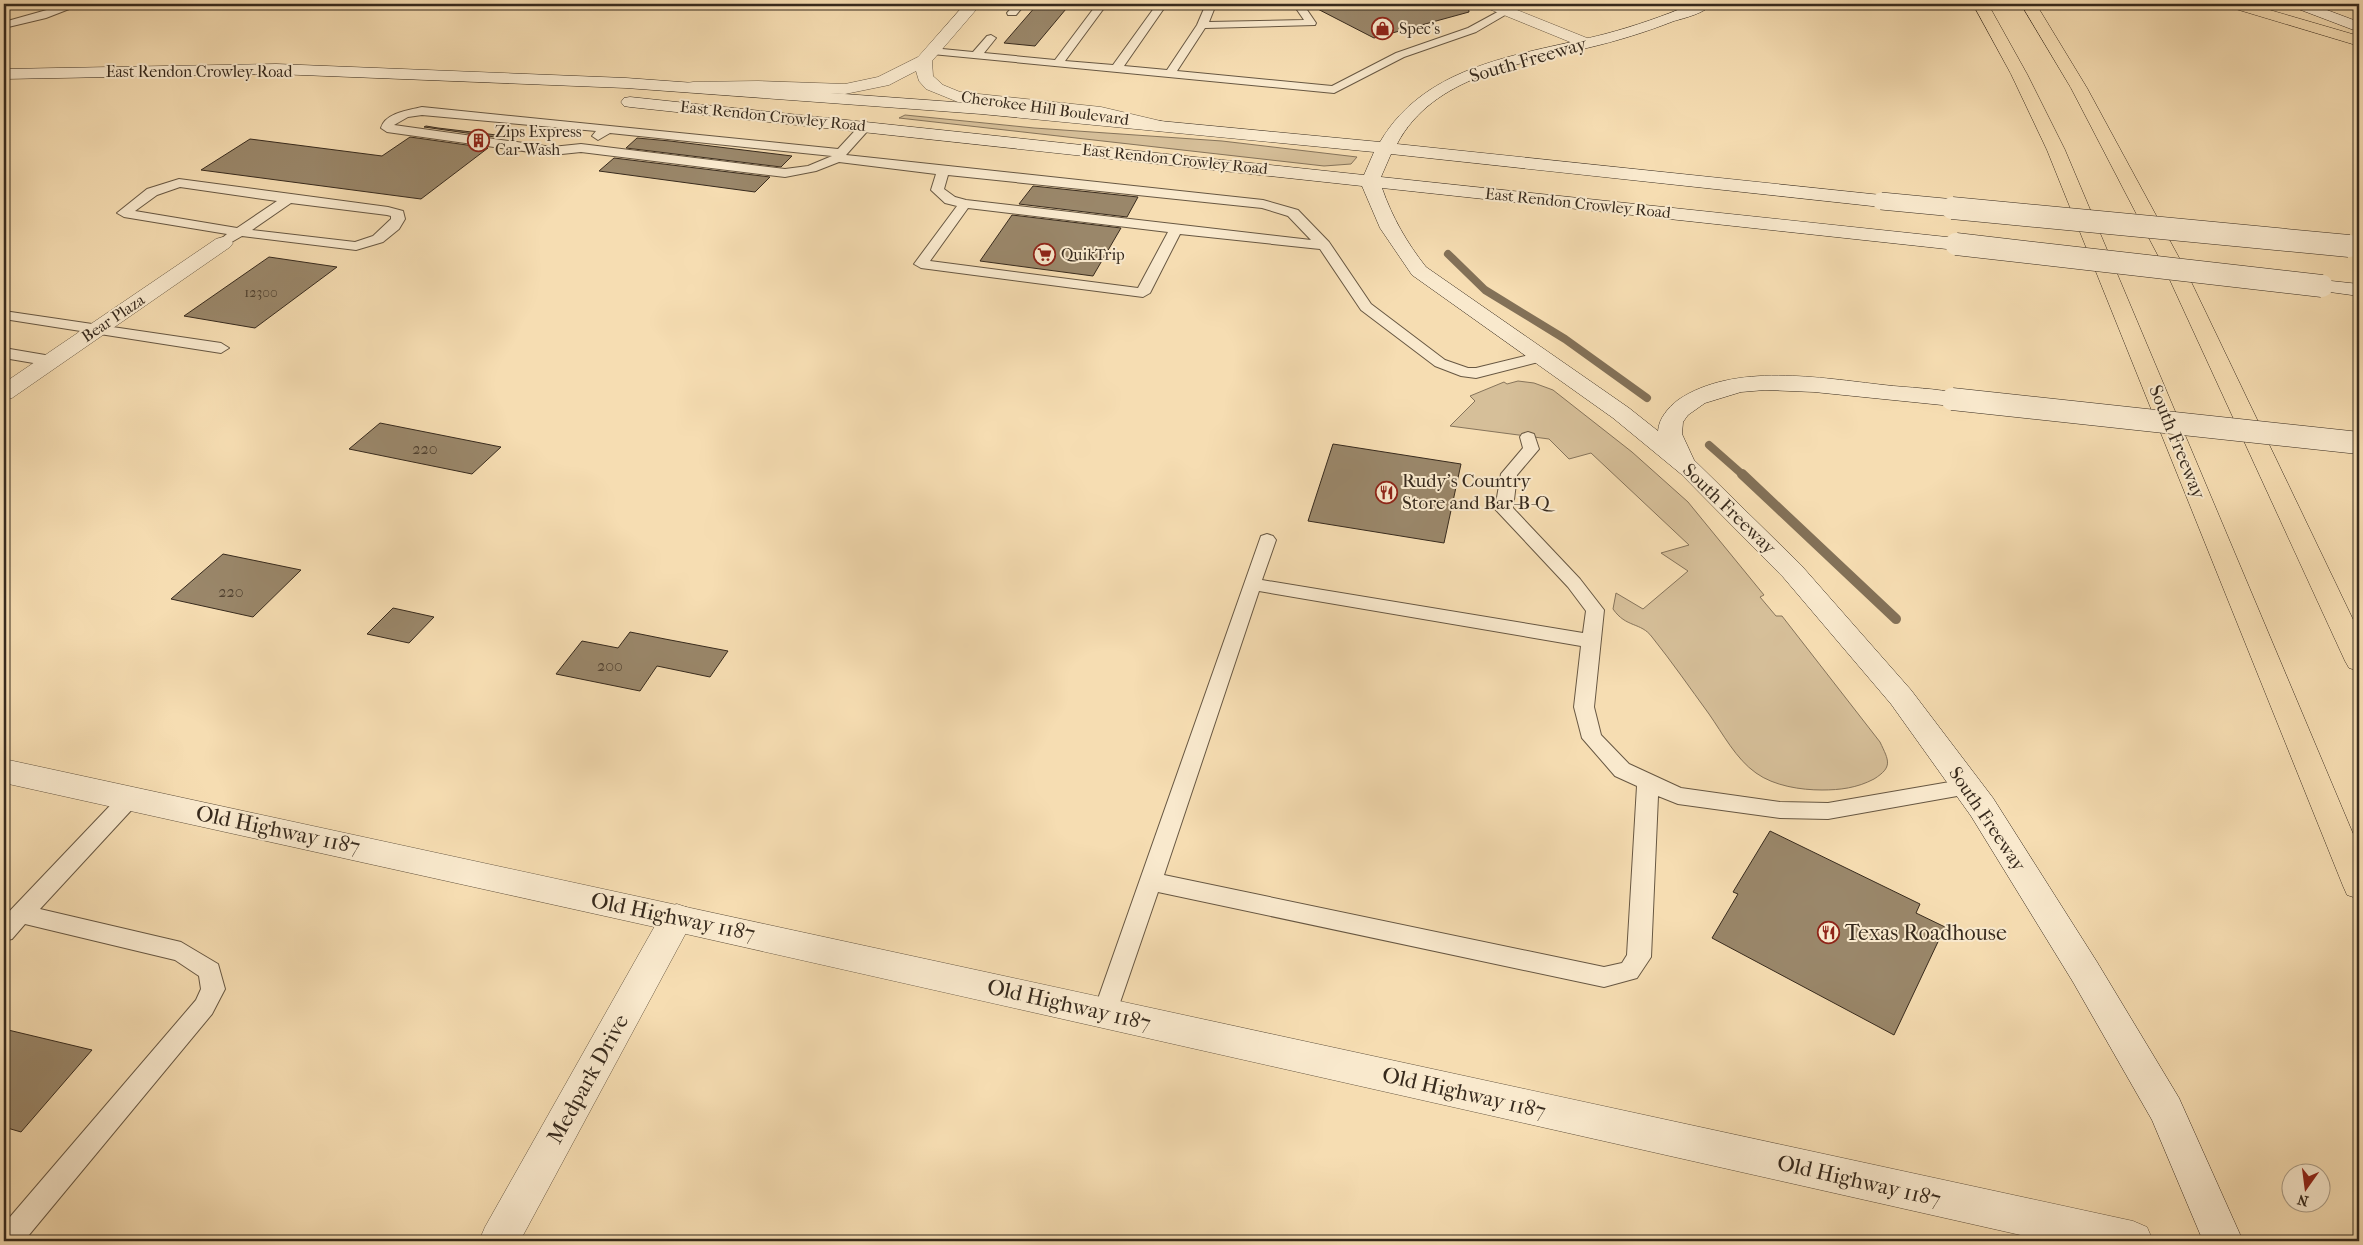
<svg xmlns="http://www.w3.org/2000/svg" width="2363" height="1245" font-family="'IM FELL French Canon',serif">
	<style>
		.green { fill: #d6bf99; stroke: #86745b }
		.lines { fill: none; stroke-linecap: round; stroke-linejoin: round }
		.stream-far1 { stroke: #837158; stroke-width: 8 }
		.stream { stroke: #837158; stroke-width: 10 }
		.building { fill: #9a876a; stroke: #372a1d }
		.service-casing { stroke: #675742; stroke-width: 2 }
		.minor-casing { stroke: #675742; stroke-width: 1 }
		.tertiary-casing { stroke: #675742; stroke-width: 1 }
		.secondary-casing { stroke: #372a1d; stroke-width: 1 }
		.motorway-casing { stroke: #372a1d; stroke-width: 1 }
		.service { fill: #f9e9cd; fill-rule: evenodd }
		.minor { fill: #f9e9cd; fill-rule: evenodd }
		.tertiary { fill: #f9e9cd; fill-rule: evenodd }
		.secondary { fill: #f9e9cd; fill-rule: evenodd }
		.motorway { fill: #f6ddb2; fill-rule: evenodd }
		.secondary-bridge-far1-casing { stroke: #372a1d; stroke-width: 18; stroke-linecap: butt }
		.secondary-bridge-casing { stroke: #372a1d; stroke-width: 23; stroke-linecap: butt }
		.secondary-bridge-far1 { stroke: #f9e9cd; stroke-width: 17 }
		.secondary-bridge { stroke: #f9e9cd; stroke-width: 22 }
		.labels { text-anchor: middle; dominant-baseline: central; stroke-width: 4; stroke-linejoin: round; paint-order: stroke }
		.far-number-label { font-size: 14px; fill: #504130 }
		.far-poi-label { font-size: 16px; fill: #372a1d; stroke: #f9e9cd; text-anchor: start }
		.far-street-label { font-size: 16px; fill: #372a1d; stroke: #f9e9cd }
		.number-label { font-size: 16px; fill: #504130 }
		.street-label { font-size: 19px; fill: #372a1d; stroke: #f9e9cd }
		.poi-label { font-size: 19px; fill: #372a1d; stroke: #f9e9cd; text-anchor: start }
		.near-street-label { font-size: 22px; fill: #372a1d; stroke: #f9e9cd }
		.near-poi-label { font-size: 22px; fill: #372a1d; stroke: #f9e9cd; text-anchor: start }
	</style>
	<rect width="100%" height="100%" fill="#f6ddb2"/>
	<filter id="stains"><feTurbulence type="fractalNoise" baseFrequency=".004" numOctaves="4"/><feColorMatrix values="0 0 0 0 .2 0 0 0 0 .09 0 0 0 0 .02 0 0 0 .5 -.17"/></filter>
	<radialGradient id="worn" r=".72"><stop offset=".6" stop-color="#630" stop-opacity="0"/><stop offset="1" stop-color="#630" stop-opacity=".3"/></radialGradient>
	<path class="green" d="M905,115L1034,128L1222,141L1357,157L1351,164L1324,166L899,118Z
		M1518,381L1534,383L1553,390L1632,452L1688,502L1764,595L1760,597L1776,616H1782L1880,742C1889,761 1893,767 1874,779C1857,788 1840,790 1822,790C1801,790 1774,786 1756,773C1736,759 1723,734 1709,714C1690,688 1672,662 1652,637C1641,622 1626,628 1613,609L1616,593L1643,609L1688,571L1661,553L1689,545L1591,453L1569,459L1549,439L1450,426L1475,401L1470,396L1504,382L1507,384Z"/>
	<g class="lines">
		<path class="stream-far1" d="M1448,254L1485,290L1565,339L1647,398
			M1709,445L1743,475"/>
		<path class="stream" d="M1742,474L1896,619"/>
	</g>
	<path class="building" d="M1308,4H1468L1469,12L1374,38Z
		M1036,6L1066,9L1035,46L1004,43Z
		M426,126L438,128L505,136L502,138L424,127Z
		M410,137L488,148L421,199L201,170L250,139L382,156Z
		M637,138L670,141L792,156L781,167L626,148Z
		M614,158L770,177L755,192L599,171Z
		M1033,186L1138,197L1127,217L1019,204Z
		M1012,215L1121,228L1093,276L980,261Z
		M269,257L337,267L255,328L184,316Z
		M380,423L501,447L472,474L349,449Z
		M1333,444L1461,464L1444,543L1308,521Z
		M223,554L301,570L253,617L171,599Z
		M393,608L434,617L409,643L367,634Z
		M630,632L665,639L728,651L710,677L657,666L640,691L556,674L582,641L618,648Z
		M1770,831L1920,904L1916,913L1945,927L1894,1035L1712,938L1738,894L1733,892Z
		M4,1029L92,1050L21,1132L4,1127Z"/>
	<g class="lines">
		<defs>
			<path id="service" d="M68,4H82L46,18L4,28V22Z
				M1015,4H1025L1016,15H1008L1007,13Z
				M1097,4H1107L1065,61L1113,65L1157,4H1167L1124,66L1167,70L1197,25L1206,4H1219L1215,7L1209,22L1304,20L1293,4H1303L1316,23L1315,25L1205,28L1177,71L1332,86L1396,53L1468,28L1503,9H1511L1512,11L1476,32L1404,57L1334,93L932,54L927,51L932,48L973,52L987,36L991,35L996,38L984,53L1055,60Z
				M422,107L838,149L862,123L866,122L872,126L846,155L1263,200L1298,210L1329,242L1371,304L1445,360L1468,368H1476L1541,352L1549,357L1546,360L1476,378L1461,376L1435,366L1361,310L1320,249L1180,234L1150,293L1143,297L921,268L914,264L957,206L945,203L931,190L936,174L839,162L816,171L785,177L581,152L552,155L387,132L381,128C385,113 409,110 422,107ZM422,115L596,131L592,136L598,140L610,133L832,156L808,166L785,169L581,144L552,147L394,125L408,117ZM948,175L1262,208L1288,216L1311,240L966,200L955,197L944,189ZM968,208L1168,232L1138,288L930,261Z
				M179,179L388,207L403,211L405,219L399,229L383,242L356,250L242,236L223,247L216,243L227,234L124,217L117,213L147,189ZM180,187L277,201L237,228L135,211L157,195ZM291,203L387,215L391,216V219L373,236L355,242L252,230Z
				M4,311L221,343L229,348L221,353L4,319Z
				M4,348L51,356L59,361L51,366L4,358Z
				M1528,432L1534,434L1539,449L1517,475L1513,508L1580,579L1604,610L1594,707L1601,735L1629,764L1681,788L1780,802L1828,803L1967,779L1974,781L1977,787L1974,793L1828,819L1780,818L1678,804L1658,796L1651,957L1637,978L1604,987L1158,892L1114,1020L1105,1024L1096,1020L1093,1013L1261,536L1267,534L1273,536L1276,540L1262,580L1583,633L1586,611L1568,587L1495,509L1501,474L1523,448L1520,437L1522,434ZM1259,591L1581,646L1574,707L1582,738L1615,776L1637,786L1627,955L1622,963L1604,967L1164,875Z
				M130,790L137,792L141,798L137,804L40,909L181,942L218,964L225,989L212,1014L24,1241H4V1224L196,1000L201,989L199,976L175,960L25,924L12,939L4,941V917L123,792Z"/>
			<path id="minor" d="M965,4H981L932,61L933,76L943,85L960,92L1101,107L1165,122L1168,126L1165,130L1159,131L1101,117L958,102L926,89L919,81L916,71L889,85L845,94L758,91L693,92L687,91L685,87L687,83L693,82L758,81L845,84L878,77L918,57Z
				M1482,4H1502L1592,40L1594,43L1592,46H1580L1484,7Z
				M223,237L230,239L233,243L230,247L12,398L4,400V383L216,239Z
				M677,904L689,908L694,918L520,1241H479L485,1227L665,908Z"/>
			<path id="tertiary" d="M4,759L2133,1221L2147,1227L2153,1241H2047L677,932L4,783Z"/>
			<path id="secondary" d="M1692,4H1712C1705,13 1685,18 1674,21C1646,32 1617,41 1587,48C1519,64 1433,76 1397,144L1881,195L1888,197L1891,201L1888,205L1881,207L1391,154L1381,177L1956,238L1963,240L1966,244L1963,248L1956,250L1382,188C1392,217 1407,243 1426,267L1629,408L1658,431C1659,418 1668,408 1678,400C1734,362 1821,378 1884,385C1909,388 1936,388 1960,394L1964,399L1960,404L1952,406L1814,392L1765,390L1741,392L1705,403L1688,415L1683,422L1682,434L1694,460L1801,565L1911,690L1993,798L2097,962L2179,1098L2243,1241H2203L2152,1120L2073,982L1971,816L1891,704L1783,577L1681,474L1613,418L1412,275L1380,228L1362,186L630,107L624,106L621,102L624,98L630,97L1364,175L1374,152L981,114L626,88L276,74L4,79V69L276,64L626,78L981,104L1380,142C1427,62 1524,55 1605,34C1635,26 1664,16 1692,4Z
				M2291,4H2311L2359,22V32L2293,7Z
				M2322,280L2359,284V296L2315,290L2312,286L2315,282Z"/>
			<path id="motorway" d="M1973,4H1988L2027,74L2065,150L2359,848V899L2347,895L2343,886L2047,150L2011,74Z
				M2021,4H2036L2087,88L2183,265L2359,632V671L2349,668L2345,661L2163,265L2071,88Z
				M2226,4H2249L2359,36V46L2229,7Z"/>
		</defs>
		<use href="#service" class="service-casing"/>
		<use href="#minor" class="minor-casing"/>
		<use href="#tertiary" class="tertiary-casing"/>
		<use href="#secondary" class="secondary-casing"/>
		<use href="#motorway" class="motorway-casing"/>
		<use href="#service" class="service"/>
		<use href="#minor" class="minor"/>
		<use href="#tertiary" class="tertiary"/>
		<use href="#secondary" class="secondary"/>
		<use href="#motorway" class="motorway"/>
		<defs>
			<path id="secondary-bridge-far1" d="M1881,201L1965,209"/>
			<path id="secondary-bridge" d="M1952,208L2349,246
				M1956,244L2322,286
				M1952,399L2359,443"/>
		</defs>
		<use href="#secondary-bridge-far1" class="secondary-bridge-far1-casing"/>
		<use href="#secondary-bridge" class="secondary-bridge-casing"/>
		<use href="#secondary-bridge-far1" class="secondary-bridge-far1"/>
		<use href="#secondary-bridge" class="secondary-bridge"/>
	</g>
	<defs>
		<symbol id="shop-ring" viewBox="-11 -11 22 22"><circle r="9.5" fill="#f9e9cd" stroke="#8f2418" stroke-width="1.5"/><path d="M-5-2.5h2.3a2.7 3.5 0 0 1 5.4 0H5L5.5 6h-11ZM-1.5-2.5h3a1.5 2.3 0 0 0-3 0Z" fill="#8f2418"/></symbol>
		<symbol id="building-ring" viewBox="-11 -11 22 22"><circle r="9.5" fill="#f9e9cd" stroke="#8f2418" stroke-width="1.5"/><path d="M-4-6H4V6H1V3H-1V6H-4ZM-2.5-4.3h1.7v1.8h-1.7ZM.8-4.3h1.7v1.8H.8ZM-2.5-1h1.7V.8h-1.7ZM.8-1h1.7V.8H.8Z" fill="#8f2418"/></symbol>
		<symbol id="supermarket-ring" viewBox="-11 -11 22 22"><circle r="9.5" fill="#f9e9cd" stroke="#8f2418" stroke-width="1.5"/><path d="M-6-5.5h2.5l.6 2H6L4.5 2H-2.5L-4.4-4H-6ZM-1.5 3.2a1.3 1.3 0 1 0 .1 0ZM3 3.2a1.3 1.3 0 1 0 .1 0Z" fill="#8f2418"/></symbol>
		<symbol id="restaurant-ring" viewBox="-11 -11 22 22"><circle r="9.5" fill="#f9e9cd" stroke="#8f2418" stroke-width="1.5"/><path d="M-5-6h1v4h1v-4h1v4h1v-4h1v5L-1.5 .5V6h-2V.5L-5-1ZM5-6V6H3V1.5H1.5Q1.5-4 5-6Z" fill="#8f2418"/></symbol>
	</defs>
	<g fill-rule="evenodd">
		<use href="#shop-ring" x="1370" y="16" width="25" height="25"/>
		<use href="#building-ring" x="466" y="128" width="25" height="25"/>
		<use href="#supermarket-ring" x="1032" y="242" width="25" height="25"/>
		<use href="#restaurant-ring" x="1374" y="480" width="25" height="25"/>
		<use href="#restaurant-ring" x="1816" y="920" width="25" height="25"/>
	</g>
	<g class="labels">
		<g class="far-number-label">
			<text x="261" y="292">12300</text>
		</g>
		<g class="far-poi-label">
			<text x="1399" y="28">Spec's</text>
			<text x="495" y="131">Zips Express<tspan x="495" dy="18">Car Wash</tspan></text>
			<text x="1061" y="254">QuikTrip</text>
		</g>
		<g class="far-street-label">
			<text x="199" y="71">East Rendon Crowley Road</text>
			<text transform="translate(1045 108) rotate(8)">Cherokee Hill Boulevard</text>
			<text transform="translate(773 116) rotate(6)">East Rendon Crowley Road</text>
			<text transform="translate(1175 159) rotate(6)">East Rendon Crowley Road</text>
			<text transform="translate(1578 203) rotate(6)">East Rendon Crowley Road</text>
			<text transform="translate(113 318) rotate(-34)">Bear Plaza</text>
		</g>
		<g class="number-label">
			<text x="425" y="448">220</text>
			<text x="231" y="591">220</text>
			<text x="610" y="665">200</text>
		</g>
		<g class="street-label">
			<text transform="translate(1528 60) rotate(-16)">South Freeway</text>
			<text transform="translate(2177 442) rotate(68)">South Freeway</text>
			<text transform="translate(1729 509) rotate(44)">South Freeway</text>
			<text transform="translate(1987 819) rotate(56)">South Freeway</text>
		</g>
		<g class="poi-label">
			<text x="1402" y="481">Rudy's Country<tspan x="1402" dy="22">Store and Bar-B-Q</tspan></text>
		</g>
		<g class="near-street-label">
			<text transform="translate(278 830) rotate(12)">Old Highway 1187</text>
			<text transform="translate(673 917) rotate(12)">Old Highway 1187</text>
			<text transform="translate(1069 1005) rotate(13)">Old Highway 1187</text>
			<text transform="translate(588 1079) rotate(-61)">Medpark Drive</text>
			<text transform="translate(1464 1093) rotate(13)">Old Highway 1187</text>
			<text transform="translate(1859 1181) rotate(13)">Old Highway 1187</text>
		</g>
		<g class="near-poi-label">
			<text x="1845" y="933">Texas Roadhouse</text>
		</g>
	</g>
	<rect width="2363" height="1245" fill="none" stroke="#f6ddb2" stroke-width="20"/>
	<rect x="5" y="5" width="2353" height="1235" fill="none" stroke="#372a1d" stroke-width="2.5"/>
	<rect x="10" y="10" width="2343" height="1225" fill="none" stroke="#372a1d"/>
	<g transform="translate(2306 1188) rotate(194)"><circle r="24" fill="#f9e9cd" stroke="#ab9d87"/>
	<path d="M0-4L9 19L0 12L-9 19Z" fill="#8f2418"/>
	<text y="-8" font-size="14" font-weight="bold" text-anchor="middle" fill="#372a1d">N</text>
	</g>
	<rect width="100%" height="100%" filter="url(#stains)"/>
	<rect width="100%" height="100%" fill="url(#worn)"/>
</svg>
